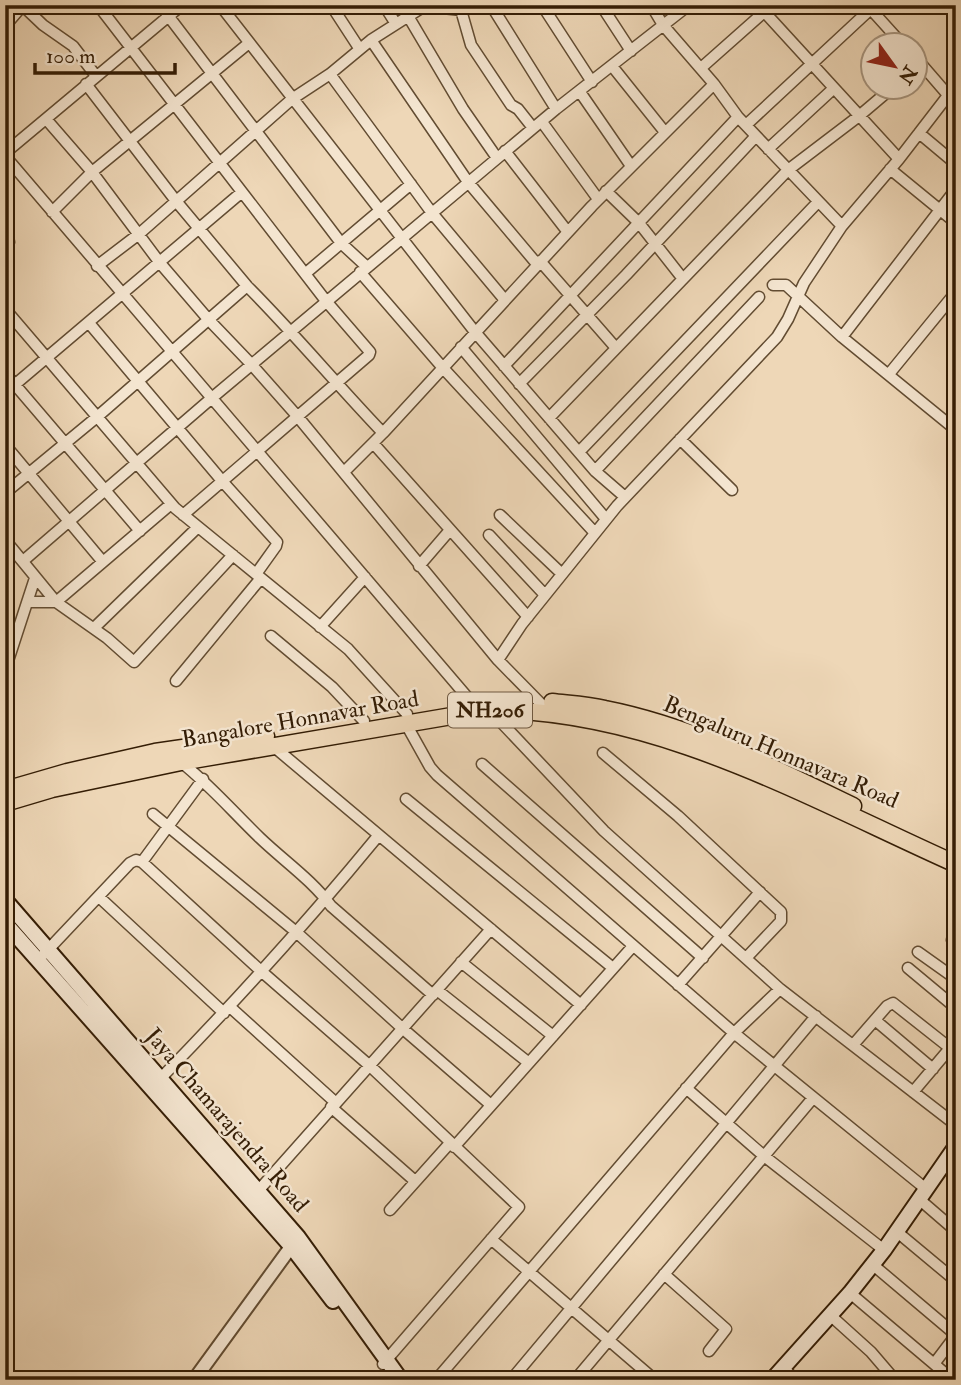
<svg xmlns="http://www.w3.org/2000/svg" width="961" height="1385" font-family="'IM FELL Double Pica',serif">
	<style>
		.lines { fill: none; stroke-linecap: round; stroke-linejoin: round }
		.minor-casing { stroke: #624c32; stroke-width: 13 }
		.tertiary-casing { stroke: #624c32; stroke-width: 16 }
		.secondary-casing { stroke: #341d05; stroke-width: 18 }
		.primary-casing { stroke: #341d05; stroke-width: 19 }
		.minor { stroke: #f4e5d0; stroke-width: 10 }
		.tertiary { stroke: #f4e5d0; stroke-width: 12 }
		.secondary { stroke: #f4e5d0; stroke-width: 14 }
		.primary { stroke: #eed7b7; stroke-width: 16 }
		.labels { text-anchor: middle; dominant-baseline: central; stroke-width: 5; stroke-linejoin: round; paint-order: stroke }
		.shield { fill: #f4e5d0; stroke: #6e5942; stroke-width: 2 }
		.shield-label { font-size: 21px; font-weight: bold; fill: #341d05 }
		.street-label { font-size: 23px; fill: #341d05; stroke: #f4e5d0 }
	</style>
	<rect width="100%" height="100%" fill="#eed7b7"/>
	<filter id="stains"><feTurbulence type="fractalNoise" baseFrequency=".00286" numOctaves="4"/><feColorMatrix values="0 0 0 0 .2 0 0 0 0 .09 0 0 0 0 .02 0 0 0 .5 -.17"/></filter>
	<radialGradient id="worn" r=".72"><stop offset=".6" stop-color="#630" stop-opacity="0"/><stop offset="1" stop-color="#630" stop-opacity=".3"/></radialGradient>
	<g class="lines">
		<defs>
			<path id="minor" d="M22,5L43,25L73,46L96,76
				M102,5L101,9L326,301L370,352L369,355L183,515
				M160,5L341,243L367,267
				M220,5L475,332L595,471L625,497
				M331,5L359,48
				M384,5L396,24
				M471,5L461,10L471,45L511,105L518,109L533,128
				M491,5L556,109
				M542,5L592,82
				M601,5L631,51
				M758,5L899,159
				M867,5L904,46
				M425,6L461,10
				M408,16L463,109L497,158
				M5,26L23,5
				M371,40L468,182L537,264
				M916,58L948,95
				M612,66L664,131
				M701,68L772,5
				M330,74L432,213L504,299
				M714,84L738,117L842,226
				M580,92L631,166
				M46,119L92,172L160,263L208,319L252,365L298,417L498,660L549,712
				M542,122L598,199
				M746,125L875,5
				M919,133L956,164
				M768,149L833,89
				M505,151L567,231
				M5,153L182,5
				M5,156L480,712
				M890,169L956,223
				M606,191L639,223L683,279
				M52,212L92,172L249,43
				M5,245L9,242
				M540,261L616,348
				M97,266L139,234L292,99L330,74L371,40L426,5
				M360,272L443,368L595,533
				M306,273L411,184
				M773,285H786L842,337L956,430
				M247,286C294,333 337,385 383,433
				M5,309L175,508L348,649L407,714
				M89,323L223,482L277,542L276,546L256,574
				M842,337L956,189
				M461,347L606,519
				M504,366L738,117
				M5,373L140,531
				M889,374L956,292
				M519,384L626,275L756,136
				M5,393L242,192
				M549,418L788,170L859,116L892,88
				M680,439L732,490
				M373,443L528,617
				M5,445L103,562
				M579,452L818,202
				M595,471L759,297
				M344,472L383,433L592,206L714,84L663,25L651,5
				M5,493L97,417L247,286L176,201L86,84
				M500,515L562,574
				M489,535L545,595
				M5,540L56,602L107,638L134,662L233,555
				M23,561L213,397L556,109L689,5
				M419,566L450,530
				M29,602H56L171,504
				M320,627L365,577
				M94,628L198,527
				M271,636L332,687L364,721
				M498,660L522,624L617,506L777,337L788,319L804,283L842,226L899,159L956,85
				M5,670L35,578
				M176,681L261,578
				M482,702L604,831L780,989L956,1125
				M406,724L430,767L437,775L734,1033L926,1189
				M273,746L581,1005
				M603,753L678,816L781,912V921L746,958
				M181,762C210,785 234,813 260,838C284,861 312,880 331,906L433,995
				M482,764L703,958
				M406,799L613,968
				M153,814L295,931L402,1028L491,1105
				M142,862L203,779
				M99,897L224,1013
				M952,940L956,943
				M918,952L956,979
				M44,954L130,863L136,860L142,862L261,971L370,1066L519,1207L383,1364
				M461,962L553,1036
				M908,968L956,1008
				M678,985L760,892
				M437,990L529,1063
				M230,1007L335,1102
				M875,1020L933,1069
				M853,1045L887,1006L893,1003L950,1048
				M161,1078C237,1000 309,920 378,836
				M686,1088L764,1156L884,1250
				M913,1092L956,1041
				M331,1107L415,1181
				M454,1147L633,946
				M258,1191L491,929
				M919,1199L956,1231
				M390,1210L450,1143
				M896,1231L956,1281
				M491,1239L655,1380
				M872,1264L956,1335
				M664,1274L726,1329L709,1351
				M850,1293L953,1380
				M830,1315L871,1352L895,1380
				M934,1364L956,1335
				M783,1368L796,1380
				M436,1380L734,1033L780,989
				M511,1380L816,1016
				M575,1380L813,1098"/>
			<path id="tertiary" d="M194,1380L296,1240"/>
			<path id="secondary" d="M5,900L298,1237L401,1380
				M5,923L291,1246L333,1301
				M772,1380L850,1293L884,1250L956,1146"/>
			<path id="primary" d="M552,702C569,704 588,705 605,709C692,726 774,768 853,806
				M5,790L67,772L155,752L266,736
				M5,803L52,789L181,762L487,710C655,709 806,797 956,864"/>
		</defs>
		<use href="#minor" class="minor-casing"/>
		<use href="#tertiary" class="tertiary-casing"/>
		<use href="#secondary" class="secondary-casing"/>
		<use href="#primary" class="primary-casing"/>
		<use href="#minor" class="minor"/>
		<use href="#tertiary" class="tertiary"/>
		<use href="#secondary" class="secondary"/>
		<use href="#primary" class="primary"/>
	</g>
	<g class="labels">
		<rect class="shield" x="448" y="692.5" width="84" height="35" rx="5"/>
		<g class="shield-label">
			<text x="490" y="710">NH206</text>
		</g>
		<g class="street-label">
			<text transform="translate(300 719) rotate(-10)">Bangalore Honnavar Road</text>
			<text transform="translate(781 752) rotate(23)">Bengaluru Honnavara Road</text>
			<text transform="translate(227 1120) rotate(49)">Jaya Chamarajendra Road</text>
		</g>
	</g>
	<rect width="961" height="1385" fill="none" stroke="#eed7b7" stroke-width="28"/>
	<rect x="7" y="7" width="947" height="1371" fill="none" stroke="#341d05" stroke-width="3.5"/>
	<rect x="14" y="14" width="933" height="1357" fill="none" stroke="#341d05" stroke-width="2"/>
	<g transform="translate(894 66) rotate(123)"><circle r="33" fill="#f4e5d0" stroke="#a7957f" stroke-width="2"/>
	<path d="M0-5L12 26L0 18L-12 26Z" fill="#8f2418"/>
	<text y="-10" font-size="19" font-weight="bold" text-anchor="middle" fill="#341d05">N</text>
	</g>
	<path d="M35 63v10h140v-10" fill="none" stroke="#341d05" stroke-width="3.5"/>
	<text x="46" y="63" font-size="21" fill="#341d05" stroke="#f4e5d0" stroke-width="5" paint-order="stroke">100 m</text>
	<rect width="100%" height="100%" filter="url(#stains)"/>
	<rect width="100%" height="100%" fill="url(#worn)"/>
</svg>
